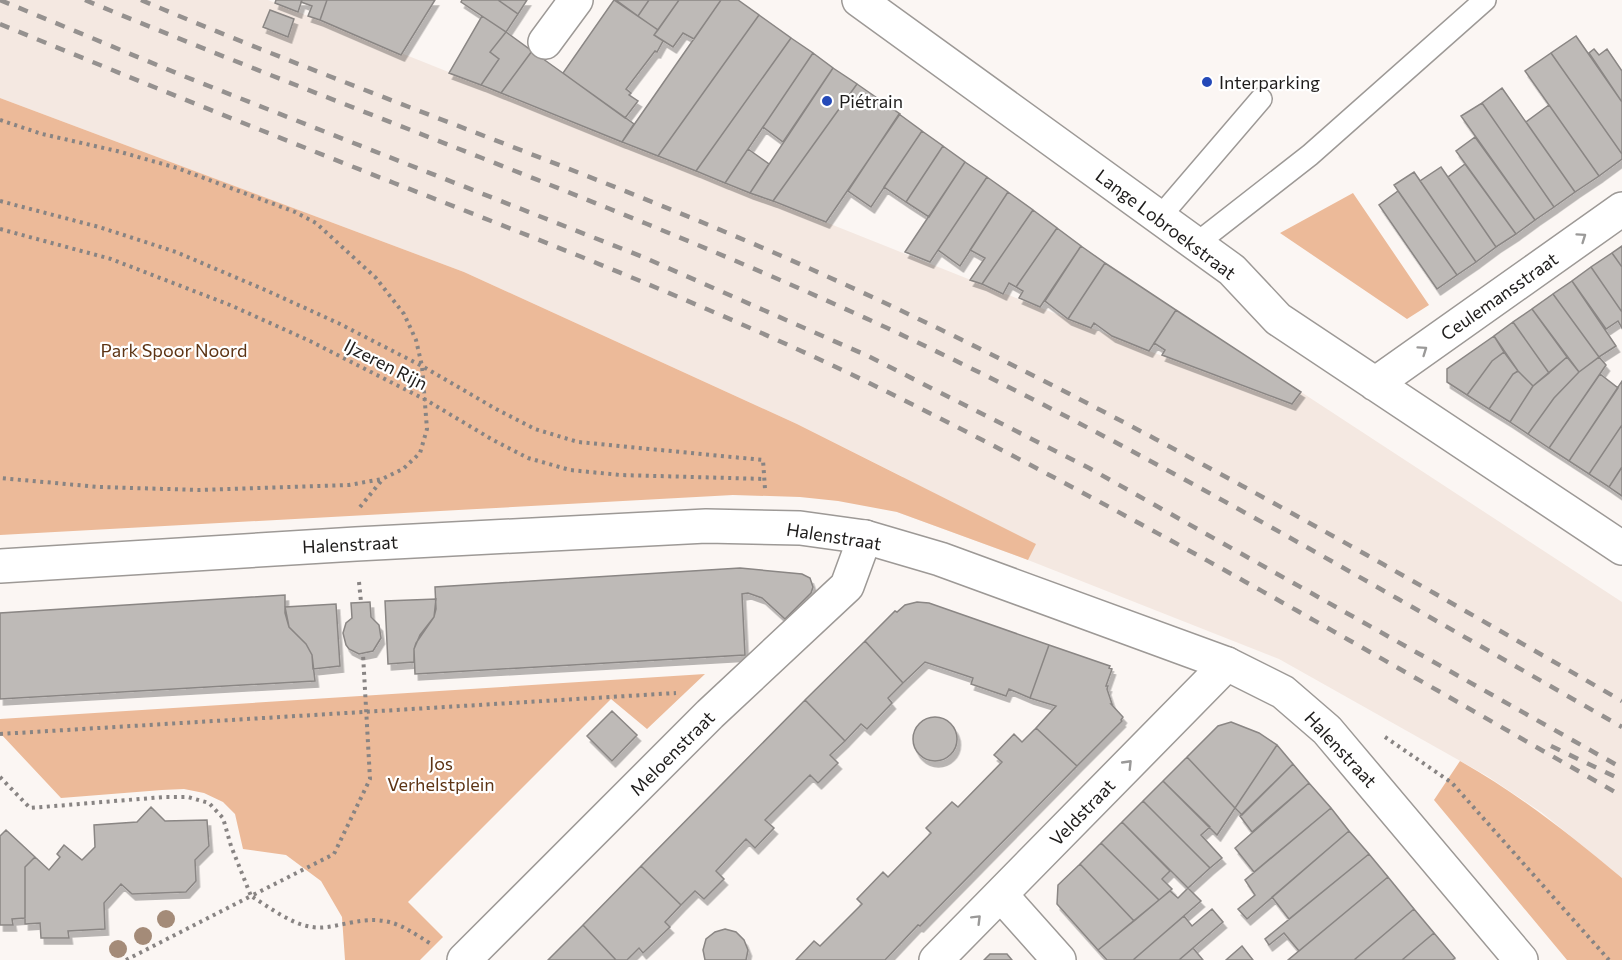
<svg xmlns="http://www.w3.org/2000/svg" width="1622" height="960" font-family="Commissioner,sans-serif">
	<style>
		.built { fill: #f4e8e1 }
		.green { fill: #ecba99 }
		.building { fill: #bebab7; stroke: #8a8684; stroke-width: 1.5; filter: url(#shadow) }
		.lines { fill: none; stroke-linecap: round; stroke-linejoin: round }
		.service-casing { stroke: #9d9996; stroke-width: 24 }
		.minor-casing { stroke: #9d9996; stroke-width: 36 }
		.tertiary-casing { stroke: #9d9996; stroke-width: 36 }
		.path { stroke: #888483; stroke-width: 4; stroke-dasharray: 3 4.5; stroke-linecap: butt }
		.service { stroke: #fff; stroke-width: 21 }
		.minor { stroke: #fff; stroke-width: 33 }
		.tertiary { stroke: #fff; stroke-width: 33 }
		.rail { stroke: #95918f; stroke-width: 4.5; stroke-dasharray: 10 10; stroke-linecap: butt }
		.tree { fill: #a48b78 }
		.oneway { stroke: #9a9998 }
		.poi-dot { fill: #2449b8; stroke: #fff; stroke-width: 2 }
		.labels { text-anchor: middle; dominant-baseline: central; stroke-width: 4.5; stroke-linejoin: round; paint-order: stroke }
		.poi-label { font-size: 18px; fill: #1e1c1b; stroke: #fff; text-anchor: start }
		.street-label { font-size: 18px; fill: #1e1c1b; stroke: #fff }
		.park-label { font-size: 18px; fill: #5d3414; stroke: #fff }
	</style>
	<defs>
		<filter id="shadow"><feDropShadow dx="3.5" dy="6" stdDeviation="0" flood-color="#0004"/></filter>
	</defs>
	<rect width="100%" height="100%" fill="#fbf6f3"/>
	<path class="built" d="M0,0H268L1149,351L1292,404L1301,392L1622,602V878L1541,812L1487,776L1279,659L1028,560L897,512L903,477L797,424L464,272L0,98Z"/>
	<path class="green" d="M0,98L464,272L797,424L1036,544L1028,560L897,512L838,501L800,497L733,495L0,535Z
		M1353,193L1429,305L1407,319L1280,233Z
		M705,674L647,729L611,699L408,902L443,937L420,960H345L342,917L321,881L286,855L243,849L235,814L223,802L204,793L184,789L162,790L61,798L0,733V719Z
		M1460,761C1519,794 1570,835 1622,878V960H1567L1434,800Z"/>
	<path class="building" d="M276,0H302L298,12L275,3Z
		M302,0H327L320,20L308,16L312,6L301,2Z
		M327,0H435L401,55L320,20Z
		M462,0H498L518,14L506,32L461,2Z
		M498,0H527L518,14Z
		M614,0L658,30L654,35L663,41L657,52L655,51L626,89L631,93L629,95L638,101L625,118L563,73Z
		M616,0H649L638,16Z
		M649,0H679L658,30L638,16Z
		M679,0H721L694,39L683,33L673,47L654,35Z
		M721,0H738L759,15L658,156L622,142Z
		M270,10L294,19L288,37L263,27Z
		M759,15L791,38L696,171L658,156Z
		M482,16L506,32L490,52L499,59L481,85L449,73Z
		M506,32L532,51L501,93L481,85L499,59L490,52Z
		M1576,36L1622,102V154L1551,53Z
		M791,38L813,53L725,183L696,171Z
		M1594,49L1599,55L1607,49L1622,71V102L1589,53Z
		M532,51L634,124L622,142L501,93Z
		M813,53L833,68L783,142L763,127Z
		M1551,53L1622,154V159L1599,176L1525,71Z
		M833,68L857,84L773,201L750,193Z
		M857,84L900,114L826,222L773,201Z
		M1502,88L1575,192L1554,207L1482,103Z
		M1482,103L1554,207L1535,220L1461,116Z
		M1549,105L1599,176L1575,192L1526,122Z
		M899,114L922,131L871,207L848,191Z
		M922,131L943,146L906,202L884,187Z
		M1475,137L1535,220L1516,234L1456,151Z
		M943,146L965,162L929,217L906,202Z
		M748,149L769,164L750,193L725,183Z
		M965,162L987,177L930,262L905,252Z
		M1465,164L1516,234L1496,247L1448,177Z
		M1441,167L1496,247L1476,262L1420,181Z
		M1414,172L1476,262L1457,275L1394,185Z
		M987,177L1008,192L960,266L938,250Z
		M1398,191L1457,275L1437,289L1379,205Z
		M1008,192L1033,210L982,284L970,280L985,258L970,250Z
		M1033,210L1057,228L1016,287L1009,283L1003,294L982,284Z
		M1057,228L1081,246L1040,307L1019,298L1023,291L1016,287Z
		M1081,246L1105,263L1068,319L1045,301Z
		M1622,246V267L1612,253Z
		M1612,253L1622,267V312L1591,267Z
		M1105,263L1176,310L1149,351L1112,336L1094,323L1091,328L1068,319Z
		M1591,267L1622,312V328L1618,321L1606,329L1572,281Z
		M1572,281L1616,346L1599,357L1553,294Z
		M1553,294L1599,357L1579,372L1532,309Z
		M1532,309L1567,357L1549,373L1513,322Z
		M1176,310L1301,392L1292,404L1162,355L1165,350L1154,343Z
		M1513,322L1549,373L1533,386L1518,371L1494,336Z
		M1494,336L1504,352L1492,361L1467,395L1447,382V369Z
		M1504,352L1518,371L1513,374L1489,409L1467,395L1492,361Z
		M1567,357L1579,372L1554,398L1528,434L1510,422L1533,386Z
		M1599,357L1606,365L1549,448L1528,434L1554,398L1579,372Z
		M1518,371L1533,386L1510,422L1489,409L1513,374Z
		M1600,374L1618,388L1569,461L1549,448Z
		M1622,381V425L1589,474L1569,461Z
		M1622,425V467L1609,487L1589,474Z
		M1622,467V496L1609,487Z
		M740,568L802,574L810,578L813,587L811,593L785,619L762,598L748,593L742,594L745,655L415,674L414,649L420,635L434,617L436,609L435,587Z
		M285,595V613L289,627L306,644L312,655L315,681L0,699V613Z
		M436,599L434,617L416,643L414,649V662L388,664L385,601Z
		M370,602L371,617L379,625L381,638L373,651L359,654L349,649L346,645L343,633L346,623L352,618L351,603Z
		M917,602L929,603L1049,645L1030,698L1009,689L1006,696L971,684L973,678L925,662L903,683L865,641L895,611L897,612L905,605Z
		M336,604L340,666L313,669L312,655L306,644L289,627L285,607Z
		M865,641L903,683L888,698L892,703L867,729L861,724L845,741L805,700Z
		M1049,645L1110,666L1109,668L1112,669L1106,686H1108L1107,689L1112,704H1111L1123,717L1121,720L1122,721L1077,766L1036,728L1056,706L1030,698Z
		M805,700L845,741L830,755L838,763L818,783L810,775L765,820L774,828L755,848L746,839L716,871L724,879L704,899L695,891L681,905L641,866Z
		M612,711L637,735L612,761L587,736Z
		M913 739a22 22 0 1 1 44 0a22 22 0 1 1-44 0Z
		M1231,722L1259,733L1277,745L1235,808L1187,757L1218,726Z
		M1036,728L1077,766L920,926L918,925L885,960H796L814,941L820,946L862,904L857,899L883,872L888,877L931,833L926,828L952,802L958,807L1002,762L994,755L1014,734L1022,742Z
		M1277,745L1293,764L1242,815L1235,808Z
		M1187,757L1235,808L1217,835L1163,781Z
		M1293,764L1309,783L1252,832L1240,816Z
		M1163,781L1210,827L1201,835L1222,858L1210,868L1143,801Z
		M1309,783L1331,808L1254,872L1235,848Z
		M1143,801L1210,868L1188,888L1122,822Z
		M151,807L165,821L207,820L209,846L195,860L196,881L186,892L132,894L121,884L104,903L105,929L68,931L69,938H41L40,923L25,924V867L35,857L49,870L60,857L57,854L64,845L82,860L95,847L94,825L137,822Z
		M1331,808L1349,831L1247,919L1238,909L1255,895L1245,880Z
		M1122,822L1170,871L1162,879L1172,889L1159,900L1101,843Z
		M6,830L35,857L25,867V918L12,919L13,925H0V836Z
		M1349,831L1369,854L1289,919L1272,897Z
		M1101,843L1159,900L1134,921L1080,864Z
		M1369,854L1388,877L1299,951L1284,933L1269,945L1265,939Z
		M1080,864L1134,921L1098,950L1057,904L1058,885Z
		M641,866L681,905L665,922L670,927L643,953L639,948L627,960H616L583,925Z
		M1388,877L1414,909L1354,960H1288Z
		M1188,888L1201,901L1133,960H1107L1098,950L1170,891L1178,898Z
		M1212,909L1223,922L1179,960H1133L1184,916L1192,926Z
		M1414,909L1434,933L1402,960H1354Z
		M583,925L616,960H548Z
		M725,929L736,932L744,940L748,950L746,960H705L703,950L706,939L715,932Z
		M1434,933L1455,958L1452,960H1402Z
		M1242,946L1253,960H1226Z
		M1193,948L1203,960H1179Z
		M990,954H1007L1012,960H984Z"/>
	<g class="lines">
		<defs>
			<path id="service" d="M1165,211L1261,99
				M1196,244L1310,155L1485,0"/>
			<path id="minor" d="M859,0L1232,270L1278,319L1622,548
				M545,42L576,0
				M1375,384L1622,209
				M1001,895L1059,960
				M464,960L710,714L847,586L865,537
				M936,960L1227,664"/>
			<path id="tertiary" d="M0,566L356,544L706,526L800,528L865,537L940,559L1227,664L1283,692L1327,730L1521,960"/>
		</defs>
		<use href="#service" class="service-casing"/>
		<use href="#minor" class="minor-casing"/>
		<use href="#tertiary" class="tertiary-casing"/>
		<path class="path" d="M0,120L42,134L117,151L177,168L295,212L316,223L376,278L404,314L416,340L422,366L427,429L420,453L403,469L382,479L349,485L200,490L99,487L0,478
			M0,201L99,227L176,252L263,289L338,323L422,366L496,409L535,429L578,442L763,460L765,489
			M0,229L111,259L230,305L310,341L426,400L493,440L528,458L570,470L620,475L765,479
			M360,507L382,480
			M359,582L361,602
			M0,734L676,693
			M1385,737L1452,783L1609,960
			M0,777L30,808L164,797H188L209,803L223,818L231,846L251,896L334,854L370,779L363,654
			M126,960L251,896C269,907 291,924 312,927C325,929 337,925 349,923C387,915 400,924 431,944"/>
		<use href="#service" class="service"/>
		<use href="#minor" class="minor"/>
		<use href="#tertiary" class="tertiary"/>
		<path class="rail" d="M0,0L186,77L643,257L868,356L1089,468L1622,768
			M85,0C351,111 623,206 885,327C1138,445 1379,589 1622,727
			M141,0C351,89 567,163 777,254C1069,382 1346,542 1622,701
			M0,24C131,78 262,131 394,183C551,244 709,306 861,379C1121,506 1371,653 1622,796
			M1551,746L1622,780"/>
	</g>
	<g class="tree">
		<circle cx="166" cy="919" r="9"/>
		<circle cx="143" cy="936" r="9"/>
		<circle cx="118" cy="949" r="9"/>
	</g>
	<defs><path id="oneway-chevron" d="M-2-3.5L2.5 0L-2 3.5" fill="none" stroke-width="1.6" stroke-linecap="round" stroke-linejoin="round" transform="scale(1.5)"/></defs>
	<g class="oneway">
		<use href="#oneway-chevron" transform="translate(1582 237) rotate(-35)"/>
		<use href="#oneway-chevron" transform="translate(1423 350) rotate(-35)"/>
		<use href="#oneway-chevron" transform="translate(1128 764) rotate(-46)"/>
		<use href="#oneway-chevron" transform="translate(977 919) rotate(-45)"/>
	</g>
	<g class="poi-dot">
		<circle cx="1207" cy="82" r="6"/>
		<circle cx="827" cy="101" r="6"/>
	</g>
	<g class="labels">
		<g class="poi-label">
			<text x="1219" y="82">Interparking</text>
			<text x="839" y="101">Piétrain</text>
		</g>
		<g class="street-label">
			<text transform="translate(1166 224) rotate(37)">Lange Lobroekstraat</text>
			<text transform="translate(1499 296) rotate(-35)">Ceulemansstraat</text>
			<text transform="translate(386 364) rotate(27)">IJzeren Rijn</text>
			<text transform="translate(834 536) rotate(9)">Halenstraat</text>
			<text transform="translate(350 544) rotate(-3)">Halenstraat</text>
			<text transform="translate(1341 749) rotate(47)">Halenstraat</text>
			<text transform="translate(672 753) rotate(-45)">Meloenstraat</text>
			<text transform="translate(1082 812) rotate(-46)">Veldstraat</text>
		</g>
		<g class="park-label">
			<text x="174" y="350">Park Spoor Noord</text>
			<text x="441" y="763">Jos<tspan x="441" dy="21">Verhelstplein</tspan></text>
		</g>
	</g>
</svg>
